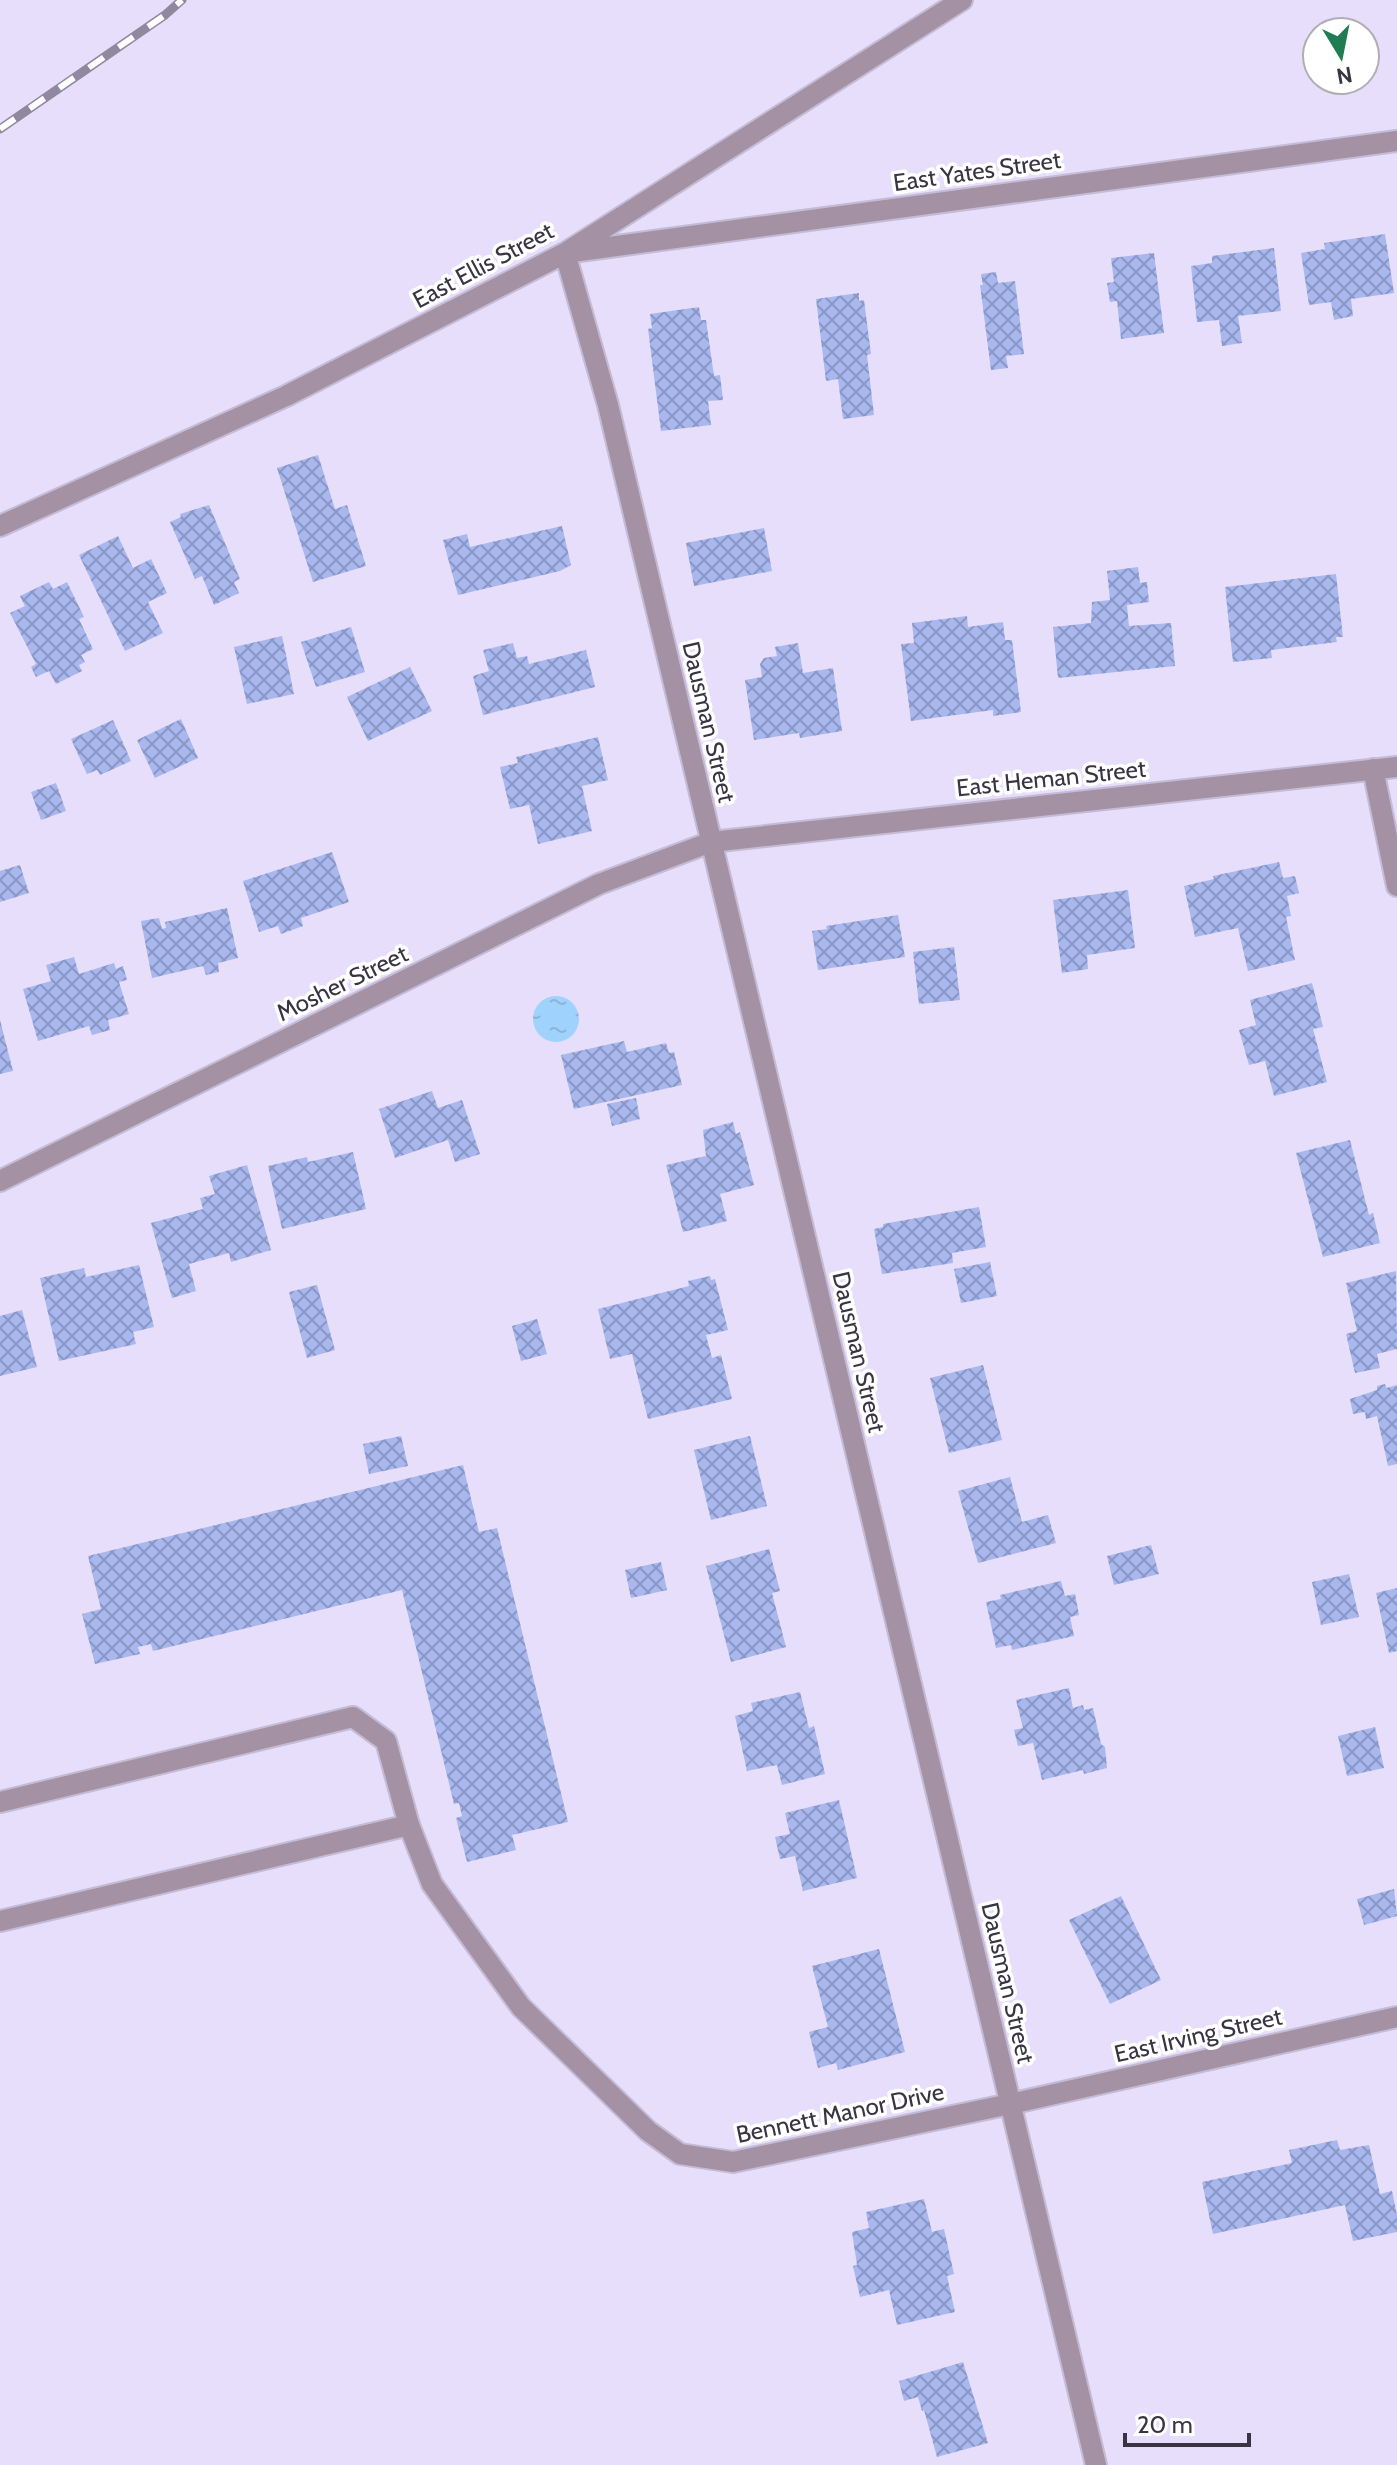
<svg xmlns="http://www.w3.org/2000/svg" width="1397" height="2465" font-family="Cabin,sans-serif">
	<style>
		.water { fill: url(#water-ripples) }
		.building { fill: url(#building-cross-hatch) }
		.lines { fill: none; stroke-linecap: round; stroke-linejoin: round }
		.service-casing { stroke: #c4bcd6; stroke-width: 24 }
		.minor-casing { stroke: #c4bcd6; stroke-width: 24 }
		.service { stroke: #a591a4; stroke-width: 20 }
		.minor { stroke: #a591a4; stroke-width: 20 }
		.rail-casing { stroke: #8f889e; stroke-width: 9 }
		.rail { stroke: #fff; stroke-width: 6; stroke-dasharray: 18; stroke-linecap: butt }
		.labels { text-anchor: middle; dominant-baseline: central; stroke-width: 7; stroke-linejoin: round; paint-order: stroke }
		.street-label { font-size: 24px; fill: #393442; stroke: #fff }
	</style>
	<defs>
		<pattern id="water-ripples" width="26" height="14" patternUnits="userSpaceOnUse" patternTransform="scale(2)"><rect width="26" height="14" fill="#9fd2fc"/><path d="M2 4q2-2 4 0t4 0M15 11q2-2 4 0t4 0" fill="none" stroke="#8ab5d9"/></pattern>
		<pattern id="building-cross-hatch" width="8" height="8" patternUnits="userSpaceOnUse" patternTransform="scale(2)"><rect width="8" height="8" fill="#a8b8ef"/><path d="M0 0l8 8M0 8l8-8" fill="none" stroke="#8a96c3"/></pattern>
	</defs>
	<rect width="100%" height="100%" fill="#e7defb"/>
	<path class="water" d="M533 1019a23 23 0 1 1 46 0a23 23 0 1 1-46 0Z"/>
	<path class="building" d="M1385,234L1394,293L1351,299L1353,316L1334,320L1331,302L1309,305L1301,253L1325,249L1324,243Z
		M1274,248L1281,311L1238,316L1242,343L1222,346L1219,320L1197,322L1191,266L1212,263V256Z
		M1154,253L1164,333L1121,339L1117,301L1110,302L1107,283L1114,282L1111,258Z
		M996,272L998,283L1015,281L1024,354L1006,356L1008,368L991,370L980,285H983L981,274Z
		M859,293V301L864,300L871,354L867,355L874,415L843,419L838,379L826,381L816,299Z
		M699,307L701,320H706L714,376L720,375L723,400L708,401L711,425L661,431L648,329L652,328L650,314Z
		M318,455L335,509L347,505L366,566L313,582L277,468Z
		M209,505L240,579L234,582L239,593L214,605L202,576L195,579L170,522L181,517L180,514Z
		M562,526L571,565L560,571L458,595L443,540L467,534L470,547Z
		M764,528L772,571L694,586L686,543Z
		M118,536L133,568L151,559L167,593L148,602L163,633L125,651L79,555Z
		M1138,567L1140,583L1147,582L1149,602L1127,605L1129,626L1171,623L1175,666L1058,678L1053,627L1091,623L1092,602L1110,600L1107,571Z
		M1336,574L1343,637H1336L1337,642L1271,650L1272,658L1233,662L1225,587Z
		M49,582L53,589L67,582L84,617L79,619L93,649L81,655L85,662L79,665L82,671L56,684L49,671L36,677L31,667L36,664L10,613L25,606L20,596Z
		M967,616L968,627L1003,622L1005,640H1012L1021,712L993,716V710L911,721L901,644L914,643L912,623Z
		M351,627L365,672L316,687L301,642Z
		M282,636L294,694L247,704L234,647Z
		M513,643L517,658L527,656L529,664L586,650L595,687L483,715L473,676L489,671L483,650Z
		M798,643L803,673L833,668L842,731L800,738L799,733L754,740L745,680L762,677L760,664L764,658L777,656L775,647Z
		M410,667L432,711L368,741L347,697Z
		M181,719L198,758L155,778L137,740Z
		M113,720L131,761L100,775L97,770L87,774L71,739Z
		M598,737L608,780L582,786L592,831L538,844L529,805L510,809L500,767L518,763L516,757Z
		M56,783L66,811L41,820L31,792Z
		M332,852L349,902L301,918L303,926L281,934L278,926L259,932L243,881Z
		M1279,862L1283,878L1295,876L1299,893L1287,896L1291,916L1286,917L1295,960L1248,971L1238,928L1195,937L1184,886L1214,879L1213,876Z
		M20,865L29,893L0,902V871Z
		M1128,890L1135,948L1087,955L1088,969L1062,973L1053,900Z
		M227,908L238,958L218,963L219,972L206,975L203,966L152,978L141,921L159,918L162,929L166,928L165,922Z
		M898,915L905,957L818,970L812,931L827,929L826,926Z
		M954,947L960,1000L919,1004L913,952Z
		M74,957L79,974L114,963L116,969L123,966L127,980L119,982L129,1014L108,1020L110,1030L92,1035L89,1026L38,1041L23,989L51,981L46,965Z
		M1312,983L1323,1027L1313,1029L1327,1082L1274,1096L1265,1061L1249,1065L1239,1030L1256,1025L1250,1000Z
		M0,1020L13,1071L0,1074Z
		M624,1041L627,1052L666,1043L669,1053L674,1052L682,1085L574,1109L561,1055Z
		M432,1091L438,1108L462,1100L480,1154L455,1162L448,1140L395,1158L379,1109Z
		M636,1098L640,1119L612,1126L607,1104Z
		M733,1122L736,1134L740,1132L754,1185L720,1194L727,1221L683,1232L666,1165L706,1156L703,1130Z
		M1350,1140L1369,1215L1373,1213L1380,1243L1323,1257L1296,1153Z
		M353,1152L366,1209L282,1229L268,1166L307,1157L308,1162Z
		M247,1165L271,1250L231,1262L229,1253L189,1264L196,1291L172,1298L151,1223L203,1209L200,1198L215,1194L209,1176Z
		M979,1207L986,1247L952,1253L953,1263L882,1274L874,1229L883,1227V1224Z
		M990,1262L997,1296L961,1303L954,1269Z
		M139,1265L154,1327L133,1332L136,1344L59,1361L40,1278L84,1268L86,1277Z
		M1396,1271L1397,1349L1377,1354L1380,1368L1355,1373L1346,1334L1357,1331L1346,1283Z
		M710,1276L711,1280L715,1279L728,1330L706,1335L712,1358L721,1355L732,1399L648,1419L632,1354L610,1359L598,1309L689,1286L688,1281Z
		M317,1285L335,1350L307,1358L289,1292Z
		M22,1310L37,1367L0,1376V1316Z
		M537,1319L547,1354L521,1361L512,1326Z
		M983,1365L1002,1440L949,1453L930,1378Z
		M1385,1384L1386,1388L1397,1385V1464L1388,1466L1377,1416L1366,1419L1365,1412L1353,1414L1350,1399L1377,1390V1386Z
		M401,1436L408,1466L369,1474L363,1444Z
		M750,1436L767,1506L711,1520L694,1450Z
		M463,1465L479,1532L497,1528L568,1822L512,1835L516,1850L467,1862L456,1818L462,1816L459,1803L454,1804L402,1590L153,1651L151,1644L138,1647L140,1654L95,1664L82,1614L101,1609L88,1556Z
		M1010,1477L1022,1522L1048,1515L1056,1543L978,1563L958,1491Z
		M1151,1545L1159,1574L1114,1585L1107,1556Z
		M769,1549L780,1591L772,1593L786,1647L731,1662L706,1566Z
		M661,1562L667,1590L631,1598L625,1570Z
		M1349,1574L1359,1617L1321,1625L1312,1582Z
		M1061,1581L1065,1596L1075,1594L1079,1615L1070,1617L1074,1636L1012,1650L1011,1645L996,1648L986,1602L1001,1599L1000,1595Z
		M1397,1588V1651L1389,1653L1376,1593Z
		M1069,1688L1073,1708L1083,1705L1084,1710L1093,1708L1101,1744L1105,1747L1107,1768L1084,1774L1083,1770L1042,1780L1033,1743L1018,1746L1014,1730L1023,1728L1016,1700Z
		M800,1692L809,1728L814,1726L825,1774L782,1785L777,1765L747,1771L735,1716L753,1711L751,1703Z
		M1375,1727L1384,1768L1347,1776L1338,1736Z
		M839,1800L857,1878L803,1891L795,1856L780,1859L775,1837L790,1834L785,1813Z
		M1394,1889L1397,1916L1364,1925L1357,1899Z
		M1121,1896L1161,1980L1110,2004L1069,1920Z
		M879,1949L905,2052L838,2070L836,2063L818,2068L809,2032L828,2027L812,1966Z
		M1337,2140L1340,2150L1369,2145L1380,2194L1392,2191L1397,2215V2232L1353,2241L1345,2205L1213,2234L1202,2182L1292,2163L1289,2150Z
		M924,2199L932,2232L944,2229L954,2274L947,2276L955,2312L897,2325L889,2290L860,2297L853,2266L857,2265L852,2232L869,2228L866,2212Z
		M963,2362L988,2443L937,2457L924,2410L922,2411L918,2397L904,2401L899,2381Z"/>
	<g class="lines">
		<defs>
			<path id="service" d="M0,1802L353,1717L386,1741L409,1825L0,1921"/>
			<path id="minor" d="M0,526L286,396L565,253L962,0
				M1373,769L1397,886
				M0,1181L599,884L711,842L1397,767
				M409,1825L432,1884L521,2007L648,2131L680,2154L733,2162L1010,2104L1397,2017
				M1096,2465L608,405L565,253L1397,141"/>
		</defs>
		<use href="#service" class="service-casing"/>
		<use href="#minor" class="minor-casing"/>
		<use href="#service" class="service"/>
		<use href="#minor" class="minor"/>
		<defs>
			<path id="rail" d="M0,129L165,15L182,0"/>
		</defs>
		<use href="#rail" class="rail-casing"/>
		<use href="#rail" class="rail"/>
	</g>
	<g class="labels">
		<g class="street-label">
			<text transform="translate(977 171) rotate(-8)">East Yates Street</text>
			<text transform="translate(483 265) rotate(-28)">East Ellis Street</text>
			<text transform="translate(709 722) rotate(77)">Dausman Street</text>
			<text transform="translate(1051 778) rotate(-6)">East Heman Street</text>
			<text transform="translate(342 983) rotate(-26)">Mosher Street</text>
			<text transform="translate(859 1352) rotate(77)">Dausman Street</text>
			<text transform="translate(1008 1983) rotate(77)">Dausman Street</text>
			<text transform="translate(1198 2035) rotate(-13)">East Irving Street</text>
			<text transform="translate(840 2113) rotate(-12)">Bennett Manor Drive</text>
		</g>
	</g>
	<g transform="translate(1341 56) rotate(170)"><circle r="38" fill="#ffffff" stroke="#b0aeb3" stroke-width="2"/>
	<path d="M0-6L14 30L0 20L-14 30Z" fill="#207d53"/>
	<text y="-12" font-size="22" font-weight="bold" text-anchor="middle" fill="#393442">N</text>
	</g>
	<path d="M1125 2433v12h124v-12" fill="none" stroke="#393442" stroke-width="4"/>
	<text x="1137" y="2433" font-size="24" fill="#393442" stroke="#ffffff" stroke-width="6" paint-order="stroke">20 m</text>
</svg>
